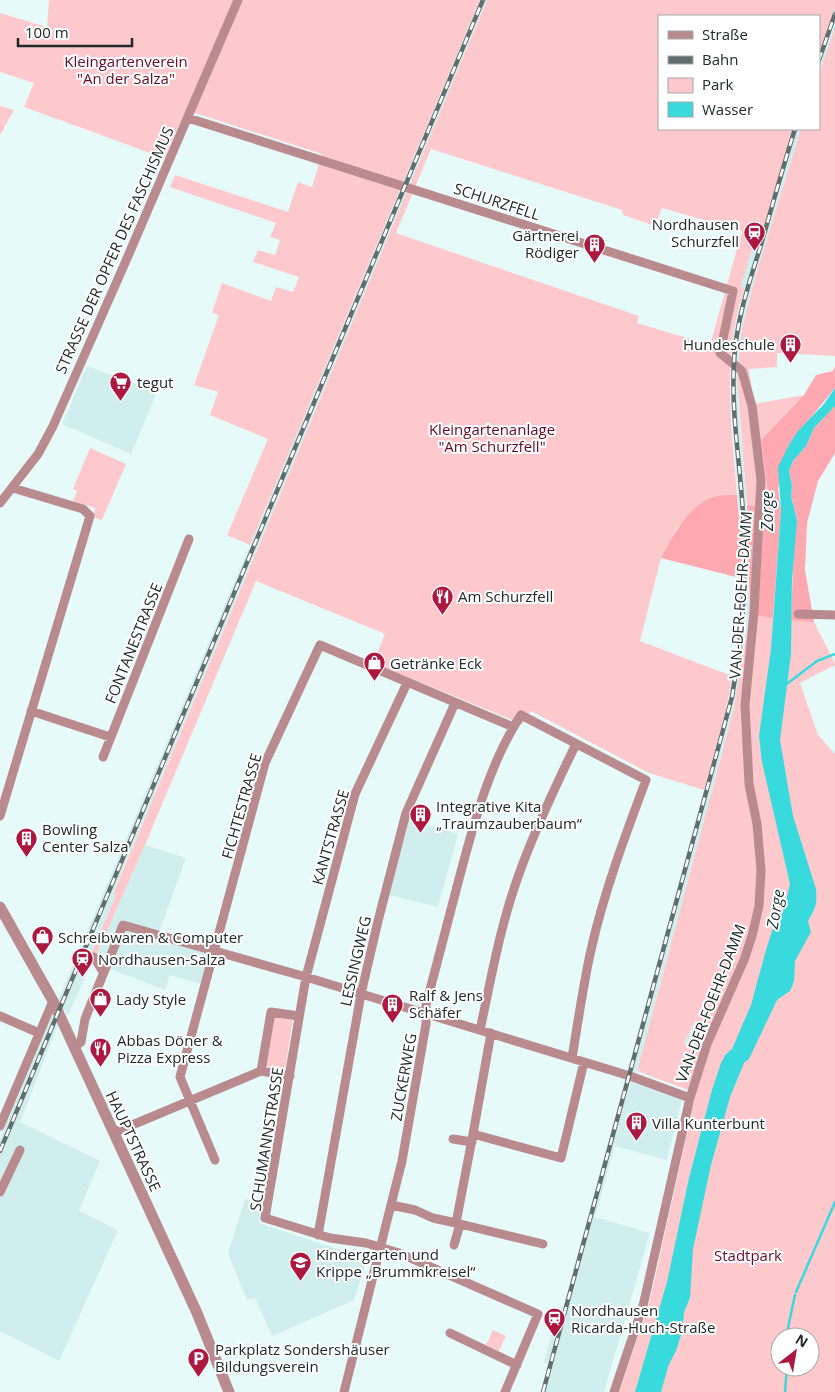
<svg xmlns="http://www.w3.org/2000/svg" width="835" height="1392" font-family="'Open Sans',sans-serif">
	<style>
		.built { fill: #d1eeee }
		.green { fill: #fdc9cd; fill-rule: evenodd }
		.forest { fill: #fea8b1 }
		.water { fill: #38dade }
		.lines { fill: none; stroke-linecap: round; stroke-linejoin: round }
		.stream { stroke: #38dade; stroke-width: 2.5 }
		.minor { stroke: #b98b8e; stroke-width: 9 }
		.tertiary { stroke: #b98b8e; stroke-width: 11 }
		.rail-casing { stroke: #626e6e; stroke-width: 4.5 }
		.rail { stroke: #fff; stroke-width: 2.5; stroke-dasharray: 8; stroke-linecap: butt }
		.labels { text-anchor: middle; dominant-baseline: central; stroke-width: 4; stroke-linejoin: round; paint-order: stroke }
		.park-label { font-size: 15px; fill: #680923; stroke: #fff }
		.street-label { font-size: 15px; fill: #212929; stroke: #fff }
		.poi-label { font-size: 15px; fill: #212929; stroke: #fff; text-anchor: start }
		.water-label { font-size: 16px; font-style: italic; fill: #163030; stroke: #fff }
	</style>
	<rect width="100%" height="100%" fill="#e7fafa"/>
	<path class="built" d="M480,0H487L114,891L115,898L93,961L145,845L186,858L157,938L210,954L201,984L170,975L165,990L92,962L68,1015L64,1009L20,1122L100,1161L79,1211L118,1230L59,1361L0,1331V1138Z
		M835,8V28L819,73V55Z
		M794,129H801L756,274L742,329L738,401L746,494L750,614L733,712L634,1082L682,1099L667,1160L615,1146L595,1217L650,1233L604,1392H541L549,1365L544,1362L558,1309L563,1307L726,710L732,676L738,619L742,552L731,401L733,335L744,288L740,286L757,233L763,230Z
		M87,366L157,392L131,454L62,424Z
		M409,819L458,834L438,907L389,895Z
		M695,1021L710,1028L700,1050L684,1043Z
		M245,1199L262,1205L259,1223L358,1256L365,1266L354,1300L272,1336L255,1298L247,1300L228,1253Z"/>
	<path class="green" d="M49,0H480L250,545L227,535L268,439L210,415L218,392L194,385L219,315L212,313L222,283L271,301L276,287L293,292L299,277L253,262L258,250L275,255L280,240L270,237L276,223L170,187L175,175L288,212L298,182L312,187L322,154L186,110L164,158L24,107L34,83L0,72V13L47,27Z
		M487,0H835V8L819,55V16H659V129H794L763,230L757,233L741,286L744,288C740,304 735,320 733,337C726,389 733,443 737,495L714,497L701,503L677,528L661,558L640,641L732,676L726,710L704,790L649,773L531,711L522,724L373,663L385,634L256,581L145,845L93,962L89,959L115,898L114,892ZM431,149L622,210L623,215L655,226L662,208L742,231L710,345L637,323L639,316L396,233Z
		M835,28V356L777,353V367L749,369L754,404L804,395L761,440L770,508L747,505L737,378L742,329L756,274L801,129H819V73Z
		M0,106L14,110L0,135Z
		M90,448L126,464L102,520L93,517L95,508L73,501L77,491L73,489Z
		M750,614L814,622L835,663V665L800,683L818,735L835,754V1392H619L649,1305L696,1093L637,1071L733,712ZM695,1021L710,1028L700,1050L684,1043ZM780,1337H810V1367H780Z
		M274,1016L293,1019L285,1069L266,1066Z
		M493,1330L506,1336L499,1351L486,1345Z"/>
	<path class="forest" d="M835,366V388L790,443L778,488L781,511L773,618L750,614L747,505L770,508L761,440L804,395L816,375L833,371Z
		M835,406V453L818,481L807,523L805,570L814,622L791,620L794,542L797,521L791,496L792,486L789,471L793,461L806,446L814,428Z
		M737,495L742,552L740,578L661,558C672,537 689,504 714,497C721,495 730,495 737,495Z"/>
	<path class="water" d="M835,388V406L814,428L806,446L793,461L789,471L792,486L791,496L797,521L792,580L791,654L780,740L793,816L816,889C817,905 816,907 808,921L811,932L795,961L794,981L790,991L777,1000L749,1059L744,1063L730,1097L711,1165L693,1249L690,1298L684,1312L682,1332L676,1351L669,1364L661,1392H635L667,1282L689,1178L712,1090L721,1063L726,1054L732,1049L751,1005L766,950L774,925L784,909L790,884L762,762L759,736L771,649L781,511L778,467L790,443L798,431L824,404Z"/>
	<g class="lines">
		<path class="stream" d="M784,686L817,661L835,654
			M796,1292L835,1202
			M786,1337L795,1295
			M785,1392L787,1367"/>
		<path class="minor" d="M188,118L733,291L720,353L742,371L752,406L761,480L754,612L745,705L749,784L757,824L761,870L759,906L752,936L744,960L707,1044L690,1098L643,1306L614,1392
			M0,503L38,454L53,426L125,263L238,0
			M798,614L835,615
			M407,683L355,794L306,977L265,1218L330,1238L366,1243L399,1253L538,1314L505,1392
			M31,711L110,737
			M103,757L189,539
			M0,816L90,516L83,509L13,488
			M94,957L103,972
			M0,1016L39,1033
			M480,1030C491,979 500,927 518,877C534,831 555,787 576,744
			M491,1033L473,1134L561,1158L584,1062
			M74,1047L81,1042L85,1019L123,925L306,977L630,1076L690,1098
			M290,1076L261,1071L271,1012L299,1016
			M0,1126L53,1001
			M113,1133L261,1071
			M473,1134L456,1223L543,1244
			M453,1139L472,1142
			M215,1160L180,1077L265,763L320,645L513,727
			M0,1192L20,1150
			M391,1205L415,1210L433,1218L456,1223
			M318,1235L361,994L378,921L406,813L455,703
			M454,1245L460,1224
			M450,1333L517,1365
			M344,1392L402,1161L426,1024V1005C437,963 448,921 459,879C474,823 489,764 521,715L646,780C625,836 604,892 591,950C583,986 578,1022 572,1058"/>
		<path class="tertiary" d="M0,907L53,1001L197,1313L229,1392"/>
		<defs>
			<path id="rail" d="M819,60L835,14
				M0,1151L483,0
				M543,1392L732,697C743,636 747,575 743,513C740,462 731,413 734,362C736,321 749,283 761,245C772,206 783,167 795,129"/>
		</defs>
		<use href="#rail" class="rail-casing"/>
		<use href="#rail" class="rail"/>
	</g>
	<defs>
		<symbol id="station-pin" viewBox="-11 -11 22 30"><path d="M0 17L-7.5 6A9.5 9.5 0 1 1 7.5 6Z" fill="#ac1840" stroke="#fff"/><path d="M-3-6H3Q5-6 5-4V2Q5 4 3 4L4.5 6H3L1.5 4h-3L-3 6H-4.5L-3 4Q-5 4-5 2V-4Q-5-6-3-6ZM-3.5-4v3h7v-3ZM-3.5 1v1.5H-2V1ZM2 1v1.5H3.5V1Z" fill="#fff"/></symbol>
		<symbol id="building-pin" viewBox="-11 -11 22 30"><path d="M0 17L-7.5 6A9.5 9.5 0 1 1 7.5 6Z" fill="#ac1840" stroke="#fff"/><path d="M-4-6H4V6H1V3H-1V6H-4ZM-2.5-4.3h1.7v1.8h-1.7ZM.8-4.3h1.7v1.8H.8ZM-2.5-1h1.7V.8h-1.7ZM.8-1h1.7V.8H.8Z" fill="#fff"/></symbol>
		<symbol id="supermarket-pin" viewBox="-11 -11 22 30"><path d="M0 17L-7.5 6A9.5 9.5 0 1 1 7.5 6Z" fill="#ac1840" stroke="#fff"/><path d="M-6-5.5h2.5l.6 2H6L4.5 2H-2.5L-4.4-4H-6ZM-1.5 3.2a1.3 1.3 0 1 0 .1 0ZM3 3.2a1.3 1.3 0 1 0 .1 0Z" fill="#fff"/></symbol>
		<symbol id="restaurant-pin" viewBox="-11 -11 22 30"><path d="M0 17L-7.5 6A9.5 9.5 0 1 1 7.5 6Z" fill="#ac1840" stroke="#fff"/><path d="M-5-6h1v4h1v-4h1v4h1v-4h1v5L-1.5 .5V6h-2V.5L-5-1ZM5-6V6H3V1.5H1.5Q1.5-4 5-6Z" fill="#fff"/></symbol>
		<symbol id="shop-pin" viewBox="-11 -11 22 30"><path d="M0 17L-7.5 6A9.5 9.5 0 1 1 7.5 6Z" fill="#ac1840" stroke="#fff"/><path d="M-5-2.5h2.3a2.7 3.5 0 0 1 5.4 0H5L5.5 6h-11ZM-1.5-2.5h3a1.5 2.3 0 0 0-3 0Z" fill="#fff"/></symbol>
		<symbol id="school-pin" viewBox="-11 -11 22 30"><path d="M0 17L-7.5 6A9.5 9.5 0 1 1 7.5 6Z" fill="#ac1840" stroke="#fff"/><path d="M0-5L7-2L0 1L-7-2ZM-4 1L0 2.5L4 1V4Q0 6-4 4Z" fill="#fff"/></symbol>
		<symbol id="parking-pin" viewBox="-11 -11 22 30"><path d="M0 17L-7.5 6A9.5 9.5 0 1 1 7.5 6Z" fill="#ac1840" stroke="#fff"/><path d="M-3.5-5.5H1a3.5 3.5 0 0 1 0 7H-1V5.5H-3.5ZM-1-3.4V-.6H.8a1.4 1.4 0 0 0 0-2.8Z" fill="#fff"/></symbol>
	</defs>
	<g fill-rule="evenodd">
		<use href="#station-pin" x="742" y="220" width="25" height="34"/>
		<use href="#building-pin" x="582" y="232" width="25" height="34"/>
		<use href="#building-pin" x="778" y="332" width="25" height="34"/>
		<use href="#supermarket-pin" x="108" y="370" width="25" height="34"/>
		<use href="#restaurant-pin" x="430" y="584" width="25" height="34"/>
		<use href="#shop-pin" x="362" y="650" width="25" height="34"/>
		<use href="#building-pin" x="408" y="802" width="25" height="34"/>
		<use href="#building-pin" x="14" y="826" width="25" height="34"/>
		<use href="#shop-pin" x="30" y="924" width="25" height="34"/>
		<use href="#station-pin" x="70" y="946" width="25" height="34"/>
		<use href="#shop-pin" x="88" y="986" width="25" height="34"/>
		<use href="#building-pin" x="380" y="992" width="25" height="34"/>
		<use href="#restaurant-pin" x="88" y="1036" width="25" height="34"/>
		<use href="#building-pin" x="624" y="1110" width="25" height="34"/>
		<use href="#school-pin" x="288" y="1250" width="25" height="34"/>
		<use href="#station-pin" x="542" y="1306" width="25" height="34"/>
		<use href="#parking-pin" x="186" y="1346" width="25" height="34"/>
	</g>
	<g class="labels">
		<g class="park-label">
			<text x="126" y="61">Kleingartenverein<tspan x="126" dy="17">"An der Salza"</tspan></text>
			<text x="492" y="429">Kleingartenanlage<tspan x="492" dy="17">"Am Schurzfell"</tspan></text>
			<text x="748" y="1255">Stadtpark</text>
		</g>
		<g class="street-label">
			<text transform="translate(497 201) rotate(18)">SCHURZFELL</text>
			<text transform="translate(114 250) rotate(-66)">STRASSE DER OPFER DES FASCHISMUS</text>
			<text transform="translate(740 595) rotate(-86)">VAN-DER-FOEHR-DAMM</text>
			<text transform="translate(133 643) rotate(-68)">FONTANESTRASSE</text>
			<text transform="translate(241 806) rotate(-74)">FICHTESTRASSE</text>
			<text transform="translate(330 837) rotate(-74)">KANTSTRASSE</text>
			<text transform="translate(355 961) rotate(-77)">LESSINGWEG</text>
			<text transform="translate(710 1003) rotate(-69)">VAN-DER-FOEHR-DAMM</text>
			<text transform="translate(403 1077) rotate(-80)">ZUCKERWEG</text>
			<text transform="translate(266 1139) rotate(-81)">SCHUMANNSTRASSE</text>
			<text transform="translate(134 1141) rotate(65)">HAUPTSTRASSE</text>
		</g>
		<g class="poi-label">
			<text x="739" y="224" text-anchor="end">Nordhausen<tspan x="739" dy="17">Schurzfell</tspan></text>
			<text x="579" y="235" text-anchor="end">Gärtnerei<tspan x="579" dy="17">Rödiger</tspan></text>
			<text x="775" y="344" text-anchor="end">Hundeschule</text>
			<text x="137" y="382">tegut</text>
			<text x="458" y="596">Am Schurzfell</text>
			<text x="390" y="663">Getränke Eck</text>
			<text x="436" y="806">Integrative Kita<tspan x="436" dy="17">„Traumzauberbaum“</tspan></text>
			<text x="42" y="829">Bowling<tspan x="42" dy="17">Center Salza</tspan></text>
			<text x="58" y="937">Schreibwaren &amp; Computer</text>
			<text x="98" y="959">Nordhausen-Salza</text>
			<text x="409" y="995">Ralf &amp; Jens<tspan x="409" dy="17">Schäfer</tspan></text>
			<text x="116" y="999">Lady Style</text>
			<text x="117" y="1040">Abbas Döner &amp;<tspan x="117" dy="17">Pizza Express</tspan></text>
			<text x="652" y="1123">Villa Kunterbunt</text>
			<text x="316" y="1254">Kindergarten und<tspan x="316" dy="17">Krippe „Brummkreisel“</tspan></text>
			<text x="571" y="1310">Nordhausen<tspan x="571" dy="17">Ricarda-Huch-Straße</tspan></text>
			<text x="215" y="1349">Parkplatz Sondershäuser<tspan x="215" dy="17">Bildungsverein</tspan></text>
		</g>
		<g class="water-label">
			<text transform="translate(767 511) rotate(-90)">Zorge</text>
			<text transform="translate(775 909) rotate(-80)">Zorge</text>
		</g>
	</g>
	<rect x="658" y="15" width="162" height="115" fill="#ffffff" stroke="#a6a9a9"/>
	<rect x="668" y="31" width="25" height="8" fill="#b98b8e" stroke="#a6a9a9"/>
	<text x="702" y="40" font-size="15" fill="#212929">Straße</text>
	<rect x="668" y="56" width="25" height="8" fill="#626e6e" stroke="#a6a9a9"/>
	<text x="702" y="65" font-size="15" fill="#212929">Bahn</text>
	<rect x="668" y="78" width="25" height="15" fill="#fdc9cd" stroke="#a6a9a9"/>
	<text x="702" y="90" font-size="15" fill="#212929">Park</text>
	<rect x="668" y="102" width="25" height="15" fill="#38dade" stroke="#a6a9a9"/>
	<text x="702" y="115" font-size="15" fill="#212929">Wasser</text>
	<g transform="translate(795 1352) rotate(31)"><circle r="24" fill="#ffffff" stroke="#a6a9a9"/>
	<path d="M0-4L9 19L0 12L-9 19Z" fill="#ac1840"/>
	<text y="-8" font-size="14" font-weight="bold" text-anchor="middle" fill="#212929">N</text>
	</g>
	<path d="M18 38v8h114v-8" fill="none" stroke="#212929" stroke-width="2.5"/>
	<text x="25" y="38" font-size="15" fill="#212929" stroke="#ffffff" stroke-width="4" paint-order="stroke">100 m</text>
</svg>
